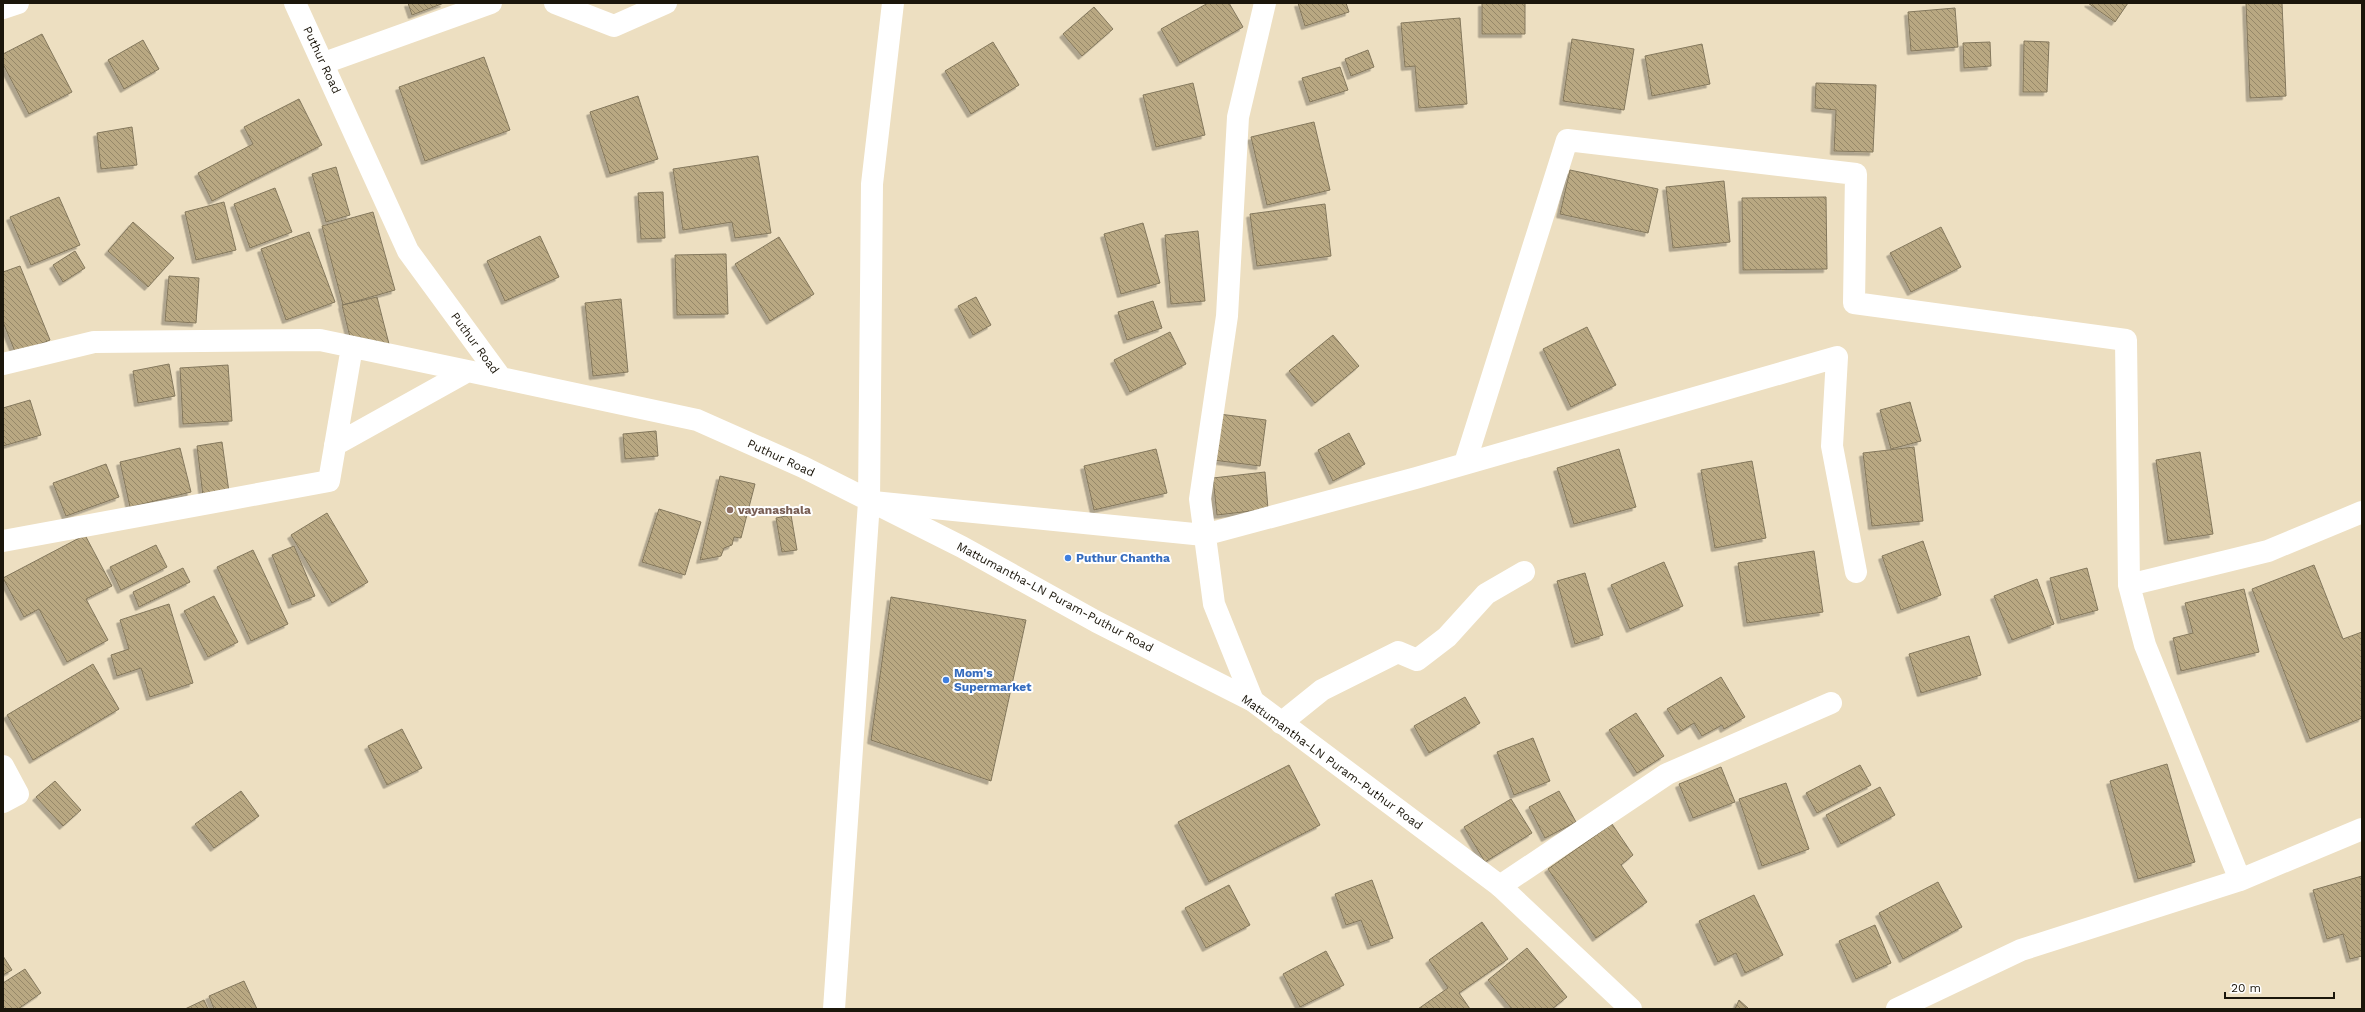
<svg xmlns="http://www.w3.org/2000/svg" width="2365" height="1012" font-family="'Work Sans',sans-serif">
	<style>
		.building { fill: url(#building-back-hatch); stroke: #84785d; filter: url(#shadow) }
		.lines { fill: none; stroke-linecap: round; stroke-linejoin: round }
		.street { stroke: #fff; stroke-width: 22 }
		.secondary { stroke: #fff; stroke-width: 22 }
		.education-dot { fill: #8d6e63; stroke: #fff; stroke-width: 1.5 }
		.shop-dot { fill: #3f7fe0; stroke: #fff; stroke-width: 1.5 }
		.labels { text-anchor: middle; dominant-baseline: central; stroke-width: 4; stroke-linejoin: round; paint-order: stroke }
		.street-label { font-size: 12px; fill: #1b160b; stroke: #fff }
		.education-label { font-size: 12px; font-weight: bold; fill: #785e54; stroke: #fff; text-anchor: start }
		.shop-label { font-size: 12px; font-weight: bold; fill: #366cbe; stroke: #fff; text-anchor: start }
	</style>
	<defs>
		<pattern id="building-back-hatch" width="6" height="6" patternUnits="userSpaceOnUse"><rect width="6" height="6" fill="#b9a882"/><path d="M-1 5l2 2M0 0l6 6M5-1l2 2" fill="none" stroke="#968869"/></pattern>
		<filter id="shadow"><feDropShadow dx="-3.5" dy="3.5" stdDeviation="0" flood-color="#0004"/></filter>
	</defs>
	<rect width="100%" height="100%" fill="#eddfc1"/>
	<path class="building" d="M408,3H444L412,15Z
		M1208,3H1229L1243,27L1180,63L1161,29Z
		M1298,3H1346L1349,12L1305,26Z
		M1482,3H1525V34H1482Z
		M2088,3H2128L2115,22Z
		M2246,3H2282L2286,96L2250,98Z
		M1094,7L1113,29L1082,56L1063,34Z
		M1955,8L1958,47L1911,51L1908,12Z
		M1460,18L1467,104L1419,108L1415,66L1405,67L1401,23Z
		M42,34L72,92L29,114L3,64V54Z
		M1572,39L1634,49L1624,110L1563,101Z
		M143,40L159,69L124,89L108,60Z
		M2024,41L2049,42L2047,92H2023Z
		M993,42L1019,85L971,114L945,71Z
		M1990,42L1991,66L1964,68L1963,43Z
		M1702,44L1710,84L1652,96L1645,56Z
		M1368,50L1374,67L1351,76L1345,59Z
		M484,57L510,130L425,161L399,87Z
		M1340,67L1348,90L1310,102L1302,78Z
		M1193,83L1205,135L1156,147L1143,95Z
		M1816,83L1876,85L1873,152L1834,151L1836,110L1815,108Z
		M638,96L658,159L610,174L590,112Z
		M299,99L322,145L212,201L198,173L253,144L244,127Z
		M1314,122L1330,190L1267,205L1251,137Z
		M132,127L137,165L101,169L97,133Z
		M758,156L771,233L735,238L732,222L683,230L673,169Z
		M336,167L350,215L326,222L312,174Z
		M1570,170L1658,189L1648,233L1560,214Z
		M1724,181L1730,242L1673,248L1666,187Z
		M275,188L292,232L250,248L234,204Z
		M663,192L665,238L641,239L638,193Z
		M59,197L80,245L31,265L10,217Z
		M1826,197L1827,269L1743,270L1742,198Z
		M224,202L236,250L196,260L185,212Z
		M1325,204L1331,256L1257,266L1250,214Z
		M373,212L395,290L343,305L322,226Z
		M133,222L174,258L148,287L108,251Z
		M1143,223L1160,283L1121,294L1104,234Z
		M1941,227L1961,267L1911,292L1890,253Z
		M1198,231L1205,301L1171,304L1165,235Z
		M309,232L335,302L286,320L261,249Z
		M540,236L559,277L505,301L487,261Z
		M779,237L814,294L770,321L735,264Z
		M75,251L85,268L63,282L53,265Z
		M726,254L728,314L677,315L675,255Z
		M20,266L50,340L16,354L3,322V272Z
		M169,276L199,278L196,323L165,321Z
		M377,297L389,344L354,353L342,305Z
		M976,297L991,325L973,335L958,306Z
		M621,299L628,372L593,376L585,303Z
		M1153,301L1162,328L1127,340L1118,312Z
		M1587,327L1616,385L1571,407L1543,349Z
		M1170,332L1186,364L1130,392L1114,360Z
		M1333,335L1359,366L1315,403L1289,371Z
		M169,364L175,396L138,403L133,371Z
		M228,365L232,421L183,424L180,368Z
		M30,400L41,435L3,446V408Z
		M1910,402L1921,441L1891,449L1880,410Z
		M1219,414L1266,420L1260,466L1213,460Z
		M656,431L658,456L625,459L623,434Z
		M1349,433L1365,464L1333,481L1318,450Z
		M222,442L229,492L203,496L197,446Z
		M1914,447L1923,521L1872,526L1863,453Z
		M180,448L191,492L130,507L120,462Z
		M1156,449L1167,493L1094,510L1084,466Z
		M1619,449L1636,507L1574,524L1557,468Z
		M2200,452L2213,534L2168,541L2156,460Z
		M1752,461L1766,538L1715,548L1701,470Z
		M106,464L119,497L66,516L53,483Z
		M1265,472L1268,509L1217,515L1213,478Z
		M720,476L755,484L741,538L734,537L732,545L724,548L721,556L700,560Z
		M659,509L701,522L685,575L642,562Z
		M327,513L368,582L332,603L291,535Z
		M791,515L797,550L782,552L776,518Z
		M85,535L112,586L86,599L108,640L67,662L39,609L24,617L3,578Z
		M1923,541L1941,595L1901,610L1882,556Z
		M156,545L167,567L121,590L110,567Z
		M294,546L315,596L292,605L272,555Z
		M253,550L288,624L251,641L217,567Z
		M1814,551L1823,612L1747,623L1738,563Z
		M1664,562L1683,606L1630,629L1611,585Z
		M2314,565L2343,639L2362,632V718L2310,739L2252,589Z
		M183,568L190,582L139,607L133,592Z
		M2087,568L2098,610L2061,620L2050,578Z
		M1585,573L1603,635L1575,644L1557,581Z
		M2037,579L2054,624L2012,640L1994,596Z
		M2244,589L2259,652L2181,671L2173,638L2193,633L2185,603Z
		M214,596L238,642L208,657L184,611Z
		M891,597L1026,620L991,781L871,740Z
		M169,604L193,683L150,697L141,668L117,676L111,655L129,649L120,620Z
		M1969,636L1981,675L1921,693L1909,654Z
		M93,664L119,709L33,760L7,715Z
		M1721,677L1745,717L1724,729L1722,725L1702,736L1694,723L1681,731L1667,709Z
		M1465,697L1480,723L1429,753L1414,726Z
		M1636,713L1664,756L1637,773L1609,730Z
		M402,729L422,768L387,785L368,746Z
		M1533,738L1550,781L1514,795L1497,752Z
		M2167,764L2195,862L2138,879L2110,781Z
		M1289,765L1320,825L1209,882L1178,822Z
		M1860,765L1871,785L1817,813L1806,793Z
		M1721,767L1735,802L1693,818L1679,784Z
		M55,781L81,810L63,826L36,797Z
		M1786,783L1809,849L1762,866L1739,799Z
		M1880,787L1895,815L1841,844L1826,815Z
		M241,791L259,816L214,848L195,824Z
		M1559,791L1576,822L1545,838L1529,807Z
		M1511,799L1532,833L1485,862L1464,827Z
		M1612,824L1633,855L1621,865L1647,902L1596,938L1548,869Z
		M2362,876V956L2350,959L2343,934L2327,939L2313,890Z
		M1372,880L1393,938L1371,946L1361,920L1346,925L1335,894Z
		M1938,882L1962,927L1903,959L1879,913Z
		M1229,885L1250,925L1206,948L1185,908Z
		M1754,895L1783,955L1745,973L1736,953L1718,962L1699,921Z
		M1482,922L1508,959L1459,993L1470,1009H1418L1448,988L1429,960Z
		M1875,925L1891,963L1856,979L1839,941Z
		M1527,948L1567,997L1552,1009H1512L1488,980Z
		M1326,951L1344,985L1300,1007L1283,974Z
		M3,956L12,970L3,975Z
		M25,969L41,993L18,1009H3V983Z
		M244,981L257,1009H214L209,996Z
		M204,1000L208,1009H185Z
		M1739,1000L1749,1009H1735Z"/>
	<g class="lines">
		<path class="street" d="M555,3L614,26L666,3
			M3,8L18,3
			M324,63L491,3
			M3,364L94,342L320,340L501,378
			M335,445L468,371
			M1465,463L1567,140L1856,174L1854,303L2126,340L2129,585
			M873,502L1204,535L1416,478L1837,357L1832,446L1856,572
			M3,541L329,481L352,347
			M1253,701L1214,604L1200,499L1227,316L1238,117L1265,3
			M1281,723L1322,690L1398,652L1417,660L1447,637L1486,594L1524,572
			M3,766L18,794L3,802
			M2240,880L2145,645L2129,585L2268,551L2362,512
			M1500,886L1667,774L1831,703
			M1897,1009L2021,950L2240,880L2362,829"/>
		<path class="secondary" d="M295,3L408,251L501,378L697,420L803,467L962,547L1097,622L1253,701L1500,886L1631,1009
			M834,1009L869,502L872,184L893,3"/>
	</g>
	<circle class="education-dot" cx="730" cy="510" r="4"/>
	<g class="shop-dot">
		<circle cx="1068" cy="558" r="4"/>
		<circle cx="946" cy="680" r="4"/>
	</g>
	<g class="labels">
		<g class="street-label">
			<text transform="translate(322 60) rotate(65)">Puthur Road</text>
			<text transform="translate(475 343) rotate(54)">Puthur Road</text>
			<text transform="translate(781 458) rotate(25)">Puthur Road</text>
			<text transform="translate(1055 597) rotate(28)">Mattumantha-LN Puram-Puthur Road</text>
			<text transform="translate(1332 762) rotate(36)">Mattumantha-LN Puram-Puthur Road</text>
		</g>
		<g class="education-label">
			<text x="738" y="510">vayanashala</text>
		</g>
		<g class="shop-label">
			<text x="1076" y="558">Puthur Chantha</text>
			<text x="954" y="673">Mom's<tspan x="954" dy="14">Supermarket</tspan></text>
		</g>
	</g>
	<rect width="2365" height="1012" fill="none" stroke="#1b160b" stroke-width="8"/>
	<path d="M2225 992v6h109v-6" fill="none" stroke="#1b160b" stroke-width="2"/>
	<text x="2231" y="992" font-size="12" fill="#1b160b" stroke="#ffffff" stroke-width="3" paint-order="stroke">20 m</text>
</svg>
